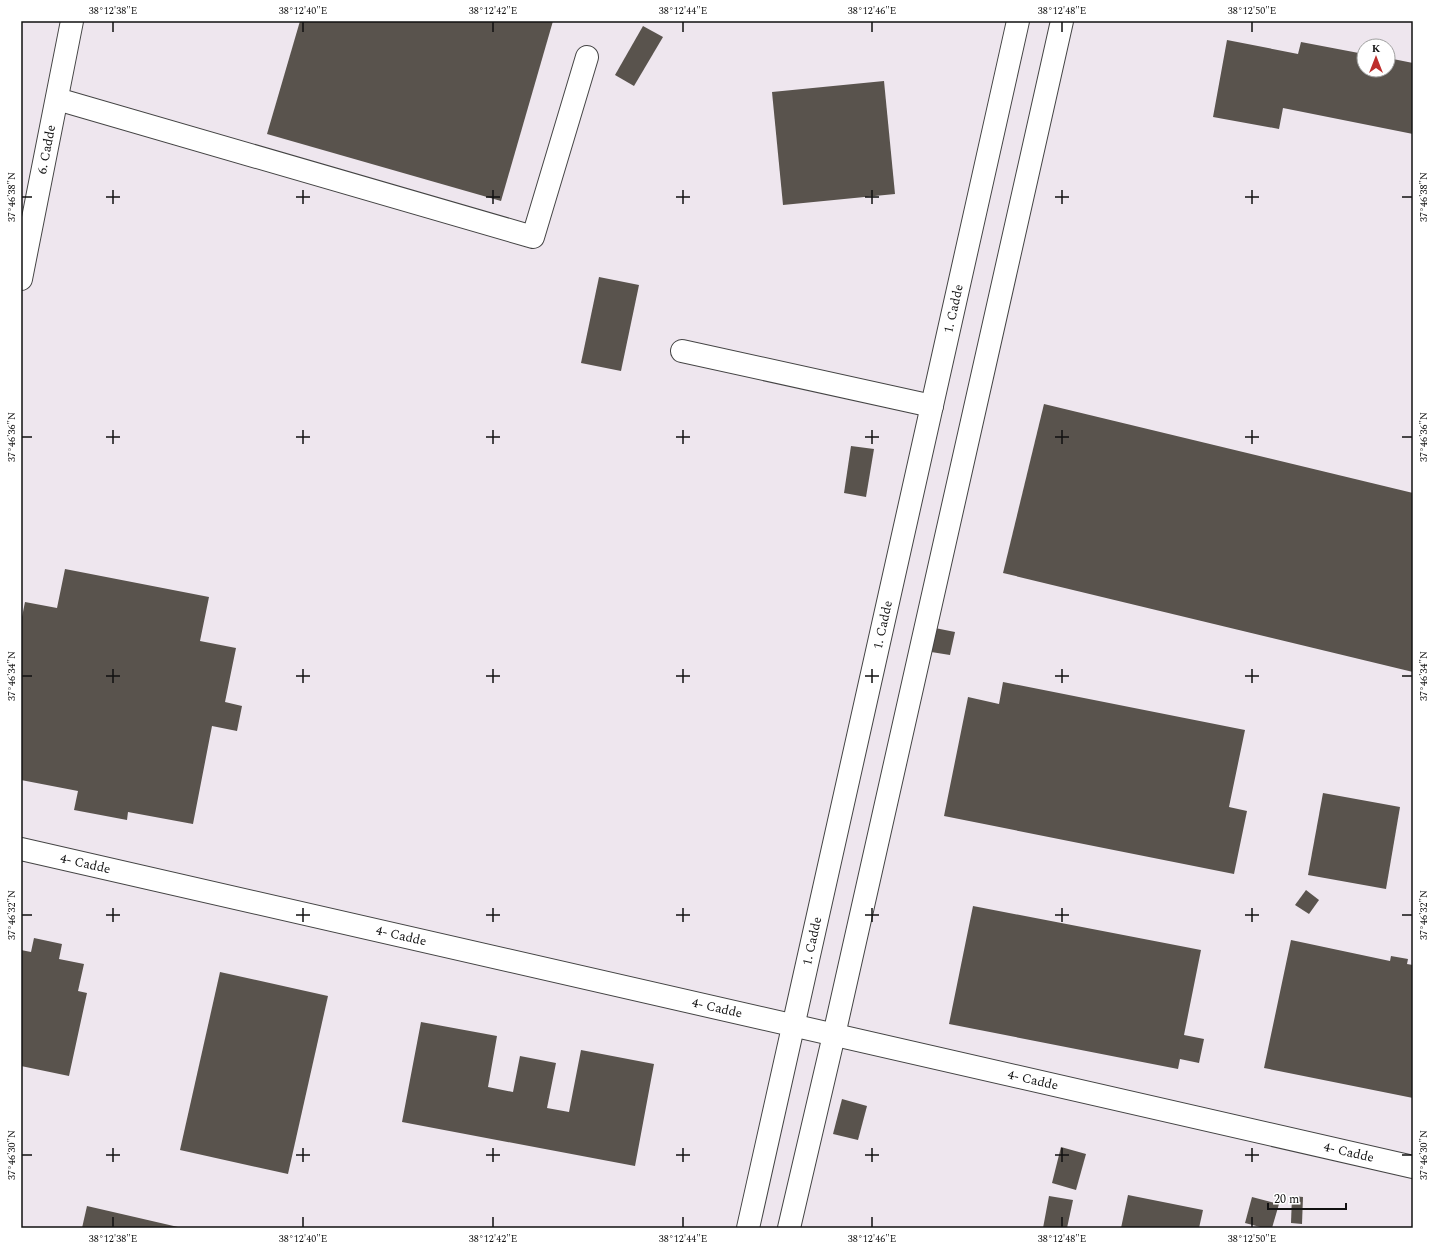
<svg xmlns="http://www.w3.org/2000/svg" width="1434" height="1249" font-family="Spectral,serif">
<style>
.industrial{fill:#eee6ee;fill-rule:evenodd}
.building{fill:#59534d}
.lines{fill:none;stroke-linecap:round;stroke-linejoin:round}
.minor-casing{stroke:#444;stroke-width:24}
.minor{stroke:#fff;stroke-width:22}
.ticks{fill:none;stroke:#111;stroke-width:1.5}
.labels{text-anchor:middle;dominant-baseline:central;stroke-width:4;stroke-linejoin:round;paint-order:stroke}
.street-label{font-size:13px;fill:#111;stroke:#fff}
.neatline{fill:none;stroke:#111;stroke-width:1.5}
.ticks-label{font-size:10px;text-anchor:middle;fill:#111}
</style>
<rect width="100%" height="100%" fill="#fffdf5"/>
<path class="industrial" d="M21,21H1413V1228H21ZM1364,46H1388V70H1364Z"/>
<g class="building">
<polygon points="300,21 553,21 501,201 267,134"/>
<polygon points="643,26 663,37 634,86 615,75"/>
<polygon points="1227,40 1298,54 1301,42 1364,54 1364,70 1388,70 1388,58 1413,63 1413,134 1283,108 1279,129 1213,117"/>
<polygon points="884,81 895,194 783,205 772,92"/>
<polygon points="599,277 639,285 621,371 581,363"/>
<polygon points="1044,404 1413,493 1413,672 1003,573"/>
<polygon points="851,446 874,449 866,497 844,493"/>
<polygon points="65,569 209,597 200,641 236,648 225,702 242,706 237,731 212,726 193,824 128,812 127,820 74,810 78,791 21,780 21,622 25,602 57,608"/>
<polygon points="930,627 955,632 950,655 925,651"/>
<polygon points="1003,682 1245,730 1229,807 1247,811 1234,874 944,816 968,697 999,704"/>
<polygon points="1323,793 1400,807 1386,889 1308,875"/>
<polygon points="1306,890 1319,900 1309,914 1295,905"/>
<polygon points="973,906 1201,950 1184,1035 1204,1039 1199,1063 1180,1059 1178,1069 949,1024"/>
<polygon points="34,938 62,944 59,959 84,964 78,991 87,993 69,1076 21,1066 21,950 31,952"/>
<polygon points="1291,940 1390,961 1391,956 1408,959 1407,964 1413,965 1413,1098 1264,1068"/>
<polygon points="220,972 328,996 288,1174 180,1150"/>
<polygon points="421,1022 497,1036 488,1087 513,1092 520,1056 556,1063 547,1108 569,1112 581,1050 654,1064 635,1166 402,1122"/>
<polygon points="842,1099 867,1106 858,1140 833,1134"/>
<polygon points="1061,1147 1086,1154 1076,1190 1052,1183"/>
<polygon points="1128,1195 1203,1210 1199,1228 1121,1228"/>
<polygon points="1049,1196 1073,1200 1067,1228 1043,1228"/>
<polygon points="1292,1196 1303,1197 1302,1224 1291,1223"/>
<polygon points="1252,1197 1279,1204 1272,1228 1264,1228 1245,1223"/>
<polygon points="87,1206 178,1227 178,1228 82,1228"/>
</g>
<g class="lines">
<g class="minor-casing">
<g id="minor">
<polyline points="57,99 533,237 587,57"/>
<path id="s1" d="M21,279L72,21"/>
<polyline points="682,351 932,406"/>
<path id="s2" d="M21,849L1413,1167"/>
<path id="s3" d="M748,1228L1018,21"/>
<polyline points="789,1228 834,1035 1062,21"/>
</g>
</g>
<use href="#minor" class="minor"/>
</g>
<path class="ticks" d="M113,22V32M303,22V32M493,22V32M683,22V32M872,22V32M1062,22V32M1252,22V32M113,190V204M303,190V204M493,190V204M683,190V204M872,190V204M1062,190V204M1252,190V204M22,197H32M106,197H120M296,197H310M486,197H500M676,197H690M865,197H879M1055,197H1069M1245,197H1259M1402,197H1412M113,430V444M303,430V444M493,430V444M683,430V444M872,430V444M1062,430V444M1252,430V444M22,437H32M106,437H120M296,437H310M486,437H500M676,437H690M865,437H879M1055,437H1069M1245,437H1259M1402,437H1412M113,669V683M303,669V683M493,669V683M683,669V683M872,669V683M1062,669V683M1252,669V683M22,676H32M106,676H120M296,676H310M486,676H500M676,676H690M865,676H879M1055,676H1069M1245,676H1259M1402,676H1412M113,908V922M303,908V922M493,908V922M683,908V922M872,908V922M1062,908V922M1252,908V922M22,915H32M106,915H120M296,915H310M486,915H500M676,915H690M865,915H879M1055,915H1069M1245,915H1259M1402,915H1412M113,1148V1162M303,1148V1162M493,1148V1162M683,1148V1162M872,1148V1162M1062,1148V1162M1252,1148V1162M22,1155H32M106,1155H120M296,1155H310M486,1155H500M676,1155H690M865,1155H879M1055,1155H1069M1245,1155H1259M1402,1155H1412M113,1217V1227M303,1217V1227M493,1217V1227M683,1217V1227M872,1217V1227M1062,1217V1227M1252,1217V1227"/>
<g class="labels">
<g class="street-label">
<text stroke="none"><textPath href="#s1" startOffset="132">6. Cadde</textPath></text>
<text stroke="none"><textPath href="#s3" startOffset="942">1. Cadde</textPath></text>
<text stroke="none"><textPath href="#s3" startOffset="618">1. Cadde</textPath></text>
<text stroke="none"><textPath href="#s2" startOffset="66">4- Cadde</textPath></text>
<text stroke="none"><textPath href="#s2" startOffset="390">4- Cadde</textPath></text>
<text stroke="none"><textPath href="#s3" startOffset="294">1. Cadde</textPath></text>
<text stroke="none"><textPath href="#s2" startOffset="714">4- Cadde</textPath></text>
<text stroke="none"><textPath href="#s2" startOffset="1038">4- Cadde</textPath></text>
<text stroke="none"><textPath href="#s2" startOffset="1362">4- Cadde</textPath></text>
</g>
</g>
<rect width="1434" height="1249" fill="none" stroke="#ffffff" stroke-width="44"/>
<g transform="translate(1376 58)"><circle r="19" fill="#ffffff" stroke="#a0a0a0"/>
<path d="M0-3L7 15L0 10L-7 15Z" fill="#bd2d2c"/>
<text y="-6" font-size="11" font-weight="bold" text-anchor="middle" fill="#111111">K</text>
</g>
<path d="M1268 1203v6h78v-6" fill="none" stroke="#111111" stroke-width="2"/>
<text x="1274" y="1203" font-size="12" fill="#111111" stroke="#ffffff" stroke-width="3" paint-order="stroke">20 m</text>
<rect x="22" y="22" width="1390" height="1205" class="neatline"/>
<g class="ticks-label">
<text x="113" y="14">38°12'38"E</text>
<text x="303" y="14">38°12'40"E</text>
<text x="493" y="14">38°12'42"E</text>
<text x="683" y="14">38°12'44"E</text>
<text x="872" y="14">38°12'46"E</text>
<text x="1062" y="14">38°12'48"E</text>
<text x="1252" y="14">38°12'50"E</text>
<text transform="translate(11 197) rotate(-90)" y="4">37°46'38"N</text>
<text transform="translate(1423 197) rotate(-90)" y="4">37°46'38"N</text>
<text transform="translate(11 437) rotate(-90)" y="4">37°46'36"N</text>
<text transform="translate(1423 437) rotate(-90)" y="4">37°46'36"N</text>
<text transform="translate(11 676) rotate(-90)" y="4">37°46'34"N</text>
<text transform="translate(1423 676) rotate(-90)" y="4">37°46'34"N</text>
<text transform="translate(11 915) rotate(-90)" y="4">37°46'32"N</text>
<text transform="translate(1423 915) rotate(-90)" y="4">37°46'32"N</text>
<text transform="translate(11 1155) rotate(-90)" y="4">37°46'30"N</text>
<text transform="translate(1423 1155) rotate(-90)" y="4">37°46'30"N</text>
<text x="113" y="1242">38°12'38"E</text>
<text x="303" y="1242">38°12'40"E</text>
<text x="493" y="1242">38°12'42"E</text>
<text x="683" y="1242">38°12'44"E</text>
<text x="872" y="1242">38°12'46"E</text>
<text x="1062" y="1242">38°12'48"E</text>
<text x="1252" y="1242">38°12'50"E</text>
</g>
</svg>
